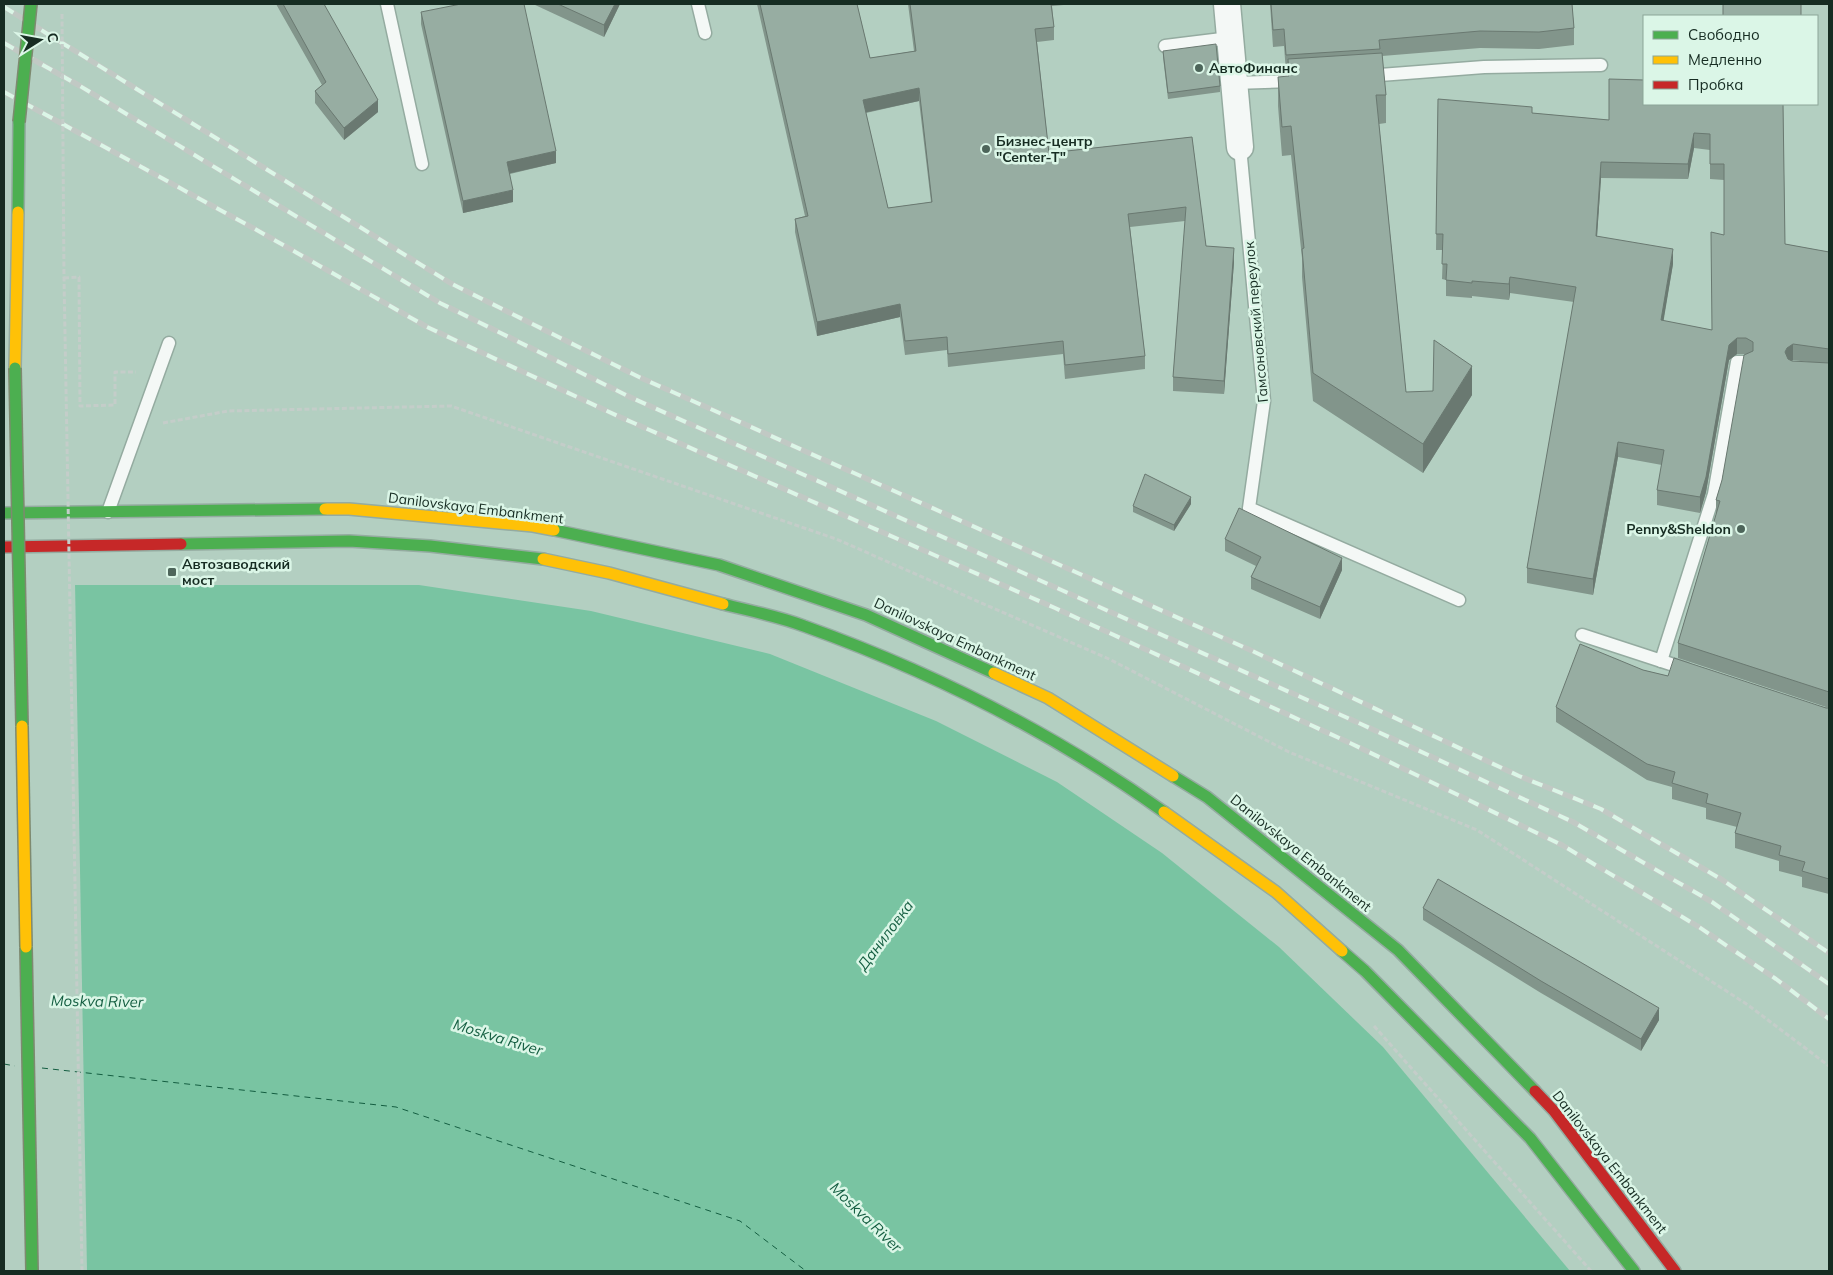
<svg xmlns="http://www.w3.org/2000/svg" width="1833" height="1275" font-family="Mulish,sans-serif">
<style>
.water{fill:#79c4a2}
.pier{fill:#b3cfc1}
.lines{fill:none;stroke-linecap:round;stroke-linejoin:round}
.ferry{stroke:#145e41;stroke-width:1;stroke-dasharray:6 5;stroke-linecap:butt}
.lane-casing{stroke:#94aba0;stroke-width:15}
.street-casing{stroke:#94aba0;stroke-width:29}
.fast-casing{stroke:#94aba0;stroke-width:14}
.slow-casing{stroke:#94aba0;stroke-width:14}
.jam-casing{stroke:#94aba0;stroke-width:14}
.path{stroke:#c4cdc9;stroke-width:3;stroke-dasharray:5 2.5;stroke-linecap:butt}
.lane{stroke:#f4f8f6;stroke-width:12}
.street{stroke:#f4f8f6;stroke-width:26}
.fast{stroke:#4caf50;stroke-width:11}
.slow{stroke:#ffc107;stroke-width:11}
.jam{stroke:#c62828;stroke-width:11}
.rail-casing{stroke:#c1c9c4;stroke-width:5.5}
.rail{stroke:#dbf6e7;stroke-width:4;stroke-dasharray:11;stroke-linecap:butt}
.fast-bridge-casing{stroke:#7e8a70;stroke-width:14;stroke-linecap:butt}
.slow-bridge-casing{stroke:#7e8a70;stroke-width:14;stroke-linecap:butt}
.path-bridge{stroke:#c4cdc9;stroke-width:3;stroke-dasharray:5 2.5;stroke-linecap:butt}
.fast-bridge{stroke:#4caf50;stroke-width:11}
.slow-bridge{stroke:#ffc107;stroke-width:11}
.wall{fill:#82958b;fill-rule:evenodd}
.shaded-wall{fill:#6a7971}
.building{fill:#97ada2;stroke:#6a7971;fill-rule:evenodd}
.poi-dot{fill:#4d655a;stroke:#dbf6e7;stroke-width:2}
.labels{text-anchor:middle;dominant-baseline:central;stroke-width:5;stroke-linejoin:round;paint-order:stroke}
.poi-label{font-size:14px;font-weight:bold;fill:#162c22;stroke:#dbf6e7;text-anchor:start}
.street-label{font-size:14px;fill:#162c22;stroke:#dbf6e7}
.water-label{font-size:15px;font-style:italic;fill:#145e41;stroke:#dbf6e7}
</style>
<rect width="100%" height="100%" fill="#b3cfc1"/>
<polygon class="water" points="4,585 419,585 591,611 770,654 936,721 1057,782 1162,853 1279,947 1383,1047 1570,1271 4,1271"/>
<polygon class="pier" points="4,582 75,582 87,1271 4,1271"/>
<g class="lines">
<g class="ferry">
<polyline points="4,1064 15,1066"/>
<polyline points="42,1068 396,1107 740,1221 806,1271"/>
</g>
<g class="lane-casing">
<g id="lane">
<polyline points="387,4 422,164"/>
<polyline points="698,4 705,33"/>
<polyline points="1165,46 1230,38"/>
<polyline points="1367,76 1484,67 1601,65"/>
<polyline points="1234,83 1294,81"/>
<polyline points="1240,147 1264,401 1249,508 1459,600"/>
<polyline points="108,512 169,343"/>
<polyline points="1582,635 1686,669"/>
<polyline points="1661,661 1714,494 1737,362 1746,362"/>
</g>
</g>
<g class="street-casing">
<polyline id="street" points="1227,4 1240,147"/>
</g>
<g class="fast-casing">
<g id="fast">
<polyline points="18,212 19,122"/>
<polyline points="4,513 325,509"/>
<polyline points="554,530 719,565 866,615 994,673"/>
<polyline points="181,544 349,541 430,546 543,559"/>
<path d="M723,604C750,611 778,616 804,626C930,671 1055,734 1164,812"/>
<polyline points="1173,776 1207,797 1398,950 1535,1091"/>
<polyline points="1342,951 1365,971 1530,1138 1634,1271"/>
</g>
</g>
<g class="slow-casing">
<g id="slow">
<polyline points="15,368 18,212"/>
<polyline points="325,509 349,509 533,526 554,530"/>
<polyline points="543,559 609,573 723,604"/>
<polyline points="994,673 1048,698 1173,776"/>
<polyline points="1164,812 1276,892 1342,951"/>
</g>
</g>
<g class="jam-casing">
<g id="jam">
<polyline points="4,547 181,544"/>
<polyline points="1535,1091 1554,1111 1675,1271"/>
</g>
</g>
<g class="path">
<polyline points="64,278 79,277 80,406 115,405 115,372 136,372"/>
<polyline points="163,423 228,411 451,406 836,539 1109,659 1289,752 1477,830 1748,1005 1829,1066"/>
<polyline points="1374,1026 1591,1271"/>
</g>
<use href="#lane" class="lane"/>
<use href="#street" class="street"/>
<use href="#fast" class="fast"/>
<use href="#slow" class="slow"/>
<use href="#jam" class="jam"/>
<g class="rail-casing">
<g id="rail">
<polyline points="4,7 452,284 639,377 1248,649 1519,776 1601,809 1721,879 1829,953"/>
<polyline points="4,43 80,86 440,303 630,397 1361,724 1573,822 1712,902 1829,984"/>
<polyline points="4,92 255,229 427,327 620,417 1055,608 1350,743 1562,845 1699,927 1776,979 1829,1019"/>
</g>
</g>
<use href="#rail" class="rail"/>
<g class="fast-bridge-casing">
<g id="fast-bridge">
<polyline points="19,122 31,4"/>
<polyline points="15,368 22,726"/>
<polyline points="26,947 32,1271"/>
</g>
</g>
<g class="slow-bridge-casing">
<polyline id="slow-bridge" points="22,726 26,947"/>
</g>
<polyline class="path-bridge" points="62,14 64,278 82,1271"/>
<use href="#fast-bridge" class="fast-bridge"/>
<use href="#slow-bridge" class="slow-bridge"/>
</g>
<g class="wall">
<polygon points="276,4 324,4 378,112 344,140 315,103 315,91 322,85"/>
<polygon points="533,4 620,4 604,37"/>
<path d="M757,4H857L870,58L914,51L908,4H1075L1052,6L1054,27V40L1037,42L1049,153L1192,137L1206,246L1234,262L1224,394L1173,391V377L1185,221L1130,227L1145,356V369L1065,379L1063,354L948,367L947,350L905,355L900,317L817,336L795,232V219L805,216ZM919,101L931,202L888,208L866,113Z"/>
<polygon points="1270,4 1572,4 1574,28 1574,45 1539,49 1480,48 1382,56 1386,95 1386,123 1379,124 1406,392 1472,395 1423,473 1313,401 1302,277 1302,258 1291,155 1282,156 1278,106 1278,77 1288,77 1288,71 1286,72 1284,46 1273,47"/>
<polygon points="421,12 556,163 510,174 513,202 463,213 421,24"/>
<polygon points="1163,51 1220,86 1220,92 1168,99 1163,57"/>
<path d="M1438,99L1532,113L1609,120L1783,104L1785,244L1829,252V708L1678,658V643L1716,515V500L1722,480L1746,354H1737L1729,360L1706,492L1700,513L1657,505V490L1662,465L1618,457L1593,595L1527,583V568L1574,302L1510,293L1509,300L1472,296V298L1446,296V280L1442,279L1443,250H1436ZM1694,148L1710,150V179L1724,180V235L1712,330L1663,321L1673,264L1597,236L1601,178L1688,179ZM1793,360L1816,363L1792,361Z"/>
<polygon points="1191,504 1174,531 1133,512 1133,506"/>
<polygon points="1225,539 1342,570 1320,619 1251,589 1251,577 1256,566 1225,551"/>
<polygon points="1643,670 1668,676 1829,708 1829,894 1802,887 1802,877 1779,871 1779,861 1735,848 1735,833 1737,827 1706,819 1706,808 1672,799 1672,787 1647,780 1556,722 1556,707"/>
<polygon points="1423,908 1659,1020 1641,1051 1541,993 1423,920"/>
</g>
<g class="shaded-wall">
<polygon points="615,4 620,4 604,37 604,25"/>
<polygon points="919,88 919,101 863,113 863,100"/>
<polygon points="378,100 378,112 344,140 344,128"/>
<polygon points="1694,133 1694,148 1688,179 1688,164"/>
<polygon points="556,151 556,163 507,174 507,162"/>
<polygon points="1601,162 1601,178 1596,251 1596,236"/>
<polygon points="513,190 513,202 463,213 463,201"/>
<polygon points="1234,248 1234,262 1224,394 1224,381"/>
<polygon points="1673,249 1673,264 1661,336 1661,320"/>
<polygon points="1510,277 1510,293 1509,300 1509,284"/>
<polygon points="900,304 900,317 817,336 817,322"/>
<polygon points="1737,338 1737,354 1729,360 1706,492 1700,513 1700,497 1729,345"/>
<polygon points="1793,344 1793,360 1787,363 1785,352 1787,348"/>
<polygon points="1472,366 1472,395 1423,473 1423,444"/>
<polygon points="1618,442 1618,457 1593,595 1593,579"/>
<polygon points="1191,497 1191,504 1174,531 1174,525"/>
<polygon points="1342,558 1342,570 1320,619 1320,607"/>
<polygon points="1659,1008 1659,1020 1641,1051 1641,1039"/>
</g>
<g class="building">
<polygon points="283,4 324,4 378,100 344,128 315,91 326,82"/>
<polygon points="461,4 524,4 556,151 507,162 513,190 463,201 421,12"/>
<polygon points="558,4 615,4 604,25"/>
<path d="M760,4H857L870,58L916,51L910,4H1051L1054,27L1035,29L1049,153L1192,137L1206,246L1234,248L1224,381L1173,377L1186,207L1128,214L1145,356L1065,365L1063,341L948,354L947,337L905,341L900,304L817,322L795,219L808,216ZM919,88L932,202L888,208L863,100Z"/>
<polygon points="1271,4 1572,4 1574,28 1539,32 1480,31 1379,40 1380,49 1286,55 1284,29 1273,30"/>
<rect x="1723" y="4" width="78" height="12"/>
<polygon points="1216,44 1220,86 1168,93 1163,51"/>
<polygon points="1382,53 1386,95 1376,95 1406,392 1433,391 1434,340 1472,366 1423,444 1313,373 1302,249 1304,248 1291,126 1282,127 1278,77 1289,76 1288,59"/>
<path d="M1609,79L1644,80V104H1783L1785,244L1829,252V349L1793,344L1787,348L1785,352L1788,359L1792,361L1829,363V692L1678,643L1720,501L1716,500L1722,480L1744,355L1753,351V342L1746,338H1737L1729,345L1706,477L1700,497L1657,490L1664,450L1618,442L1593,579L1527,568L1576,287L1510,277L1509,284L1472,281V283L1446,280L1447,264H1442L1443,234H1436L1438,99L1532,107V113L1609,120ZM1694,133L1710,134V164H1724V235L1711,232L1712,330L1661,320L1673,249L1596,236L1601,162L1688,164Z"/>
<polygon points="1145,474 1191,497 1174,525 1133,506"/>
<polygon points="1239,508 1342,558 1320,607 1251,577 1261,557 1225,539"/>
<polygon points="1580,644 1643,670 1668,676 1674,658 1826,708 1829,708 1829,879 1802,871 1805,862 1779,855 1781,846 1735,833 1741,813 1706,803 1708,794 1672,783 1675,772 1647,764 1556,707"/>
<polygon points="1438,879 1659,1008 1641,1039 1541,981 1423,908"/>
</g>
<g class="poi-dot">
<circle cx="1199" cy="68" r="5"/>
<circle cx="986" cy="149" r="5"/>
<circle cx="1741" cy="529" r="5"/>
<rect x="167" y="567" width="10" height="10" rx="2.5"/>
</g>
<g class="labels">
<g class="poi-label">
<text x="1209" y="68">АвтоФинанс</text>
<text x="996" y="141">Бизнес-центр<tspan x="996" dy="16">"Center-T"</tspan></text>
<text x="1731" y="529" text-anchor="end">Penny&amp;Sheldon</text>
<text x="182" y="564">Автозаводский<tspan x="182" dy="16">мост</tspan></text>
</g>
<g class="street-label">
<text transform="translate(1256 322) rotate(-95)">Гамсоновский переулок</text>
<text transform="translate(476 508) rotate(7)">Danilovskaya Embankment</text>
<text transform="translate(955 639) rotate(25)">Danilovskaya Embankment</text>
<text transform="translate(1301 853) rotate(39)">Danilovskaya Embankment</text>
<text transform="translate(1610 1162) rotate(52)">Danilovskaya Embankment</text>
</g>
<g class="water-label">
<text transform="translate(885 935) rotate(-53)">Даниловка</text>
<text transform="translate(97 1001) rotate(1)">Moskva River</text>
<text transform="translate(498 1037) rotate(17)">Moskva River</text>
<text transform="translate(866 1217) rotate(44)">Moskva River</text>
</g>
</g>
<rect width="1833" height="1275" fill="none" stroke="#162c22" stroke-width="10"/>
<rect x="1643" y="15" width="175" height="90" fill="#dbf6e7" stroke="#8ca598"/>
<rect x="1653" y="31" width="25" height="8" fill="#4caf50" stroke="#8ca598"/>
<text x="1688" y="40" font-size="15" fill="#162c22">Свободно</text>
<rect x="1653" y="56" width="25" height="8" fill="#ffc107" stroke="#8ca598"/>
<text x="1688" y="65" font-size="15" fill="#162c22">Медленно</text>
<rect x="1653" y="81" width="25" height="8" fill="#c62828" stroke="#8ca598"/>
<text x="1688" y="90" font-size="15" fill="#162c22">Пробка</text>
<g transform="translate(40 40) rotate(79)" stroke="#dbf6e7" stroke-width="4" paint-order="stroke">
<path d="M0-4L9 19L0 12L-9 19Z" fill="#162c22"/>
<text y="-8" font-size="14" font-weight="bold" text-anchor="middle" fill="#162c22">С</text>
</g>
</svg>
